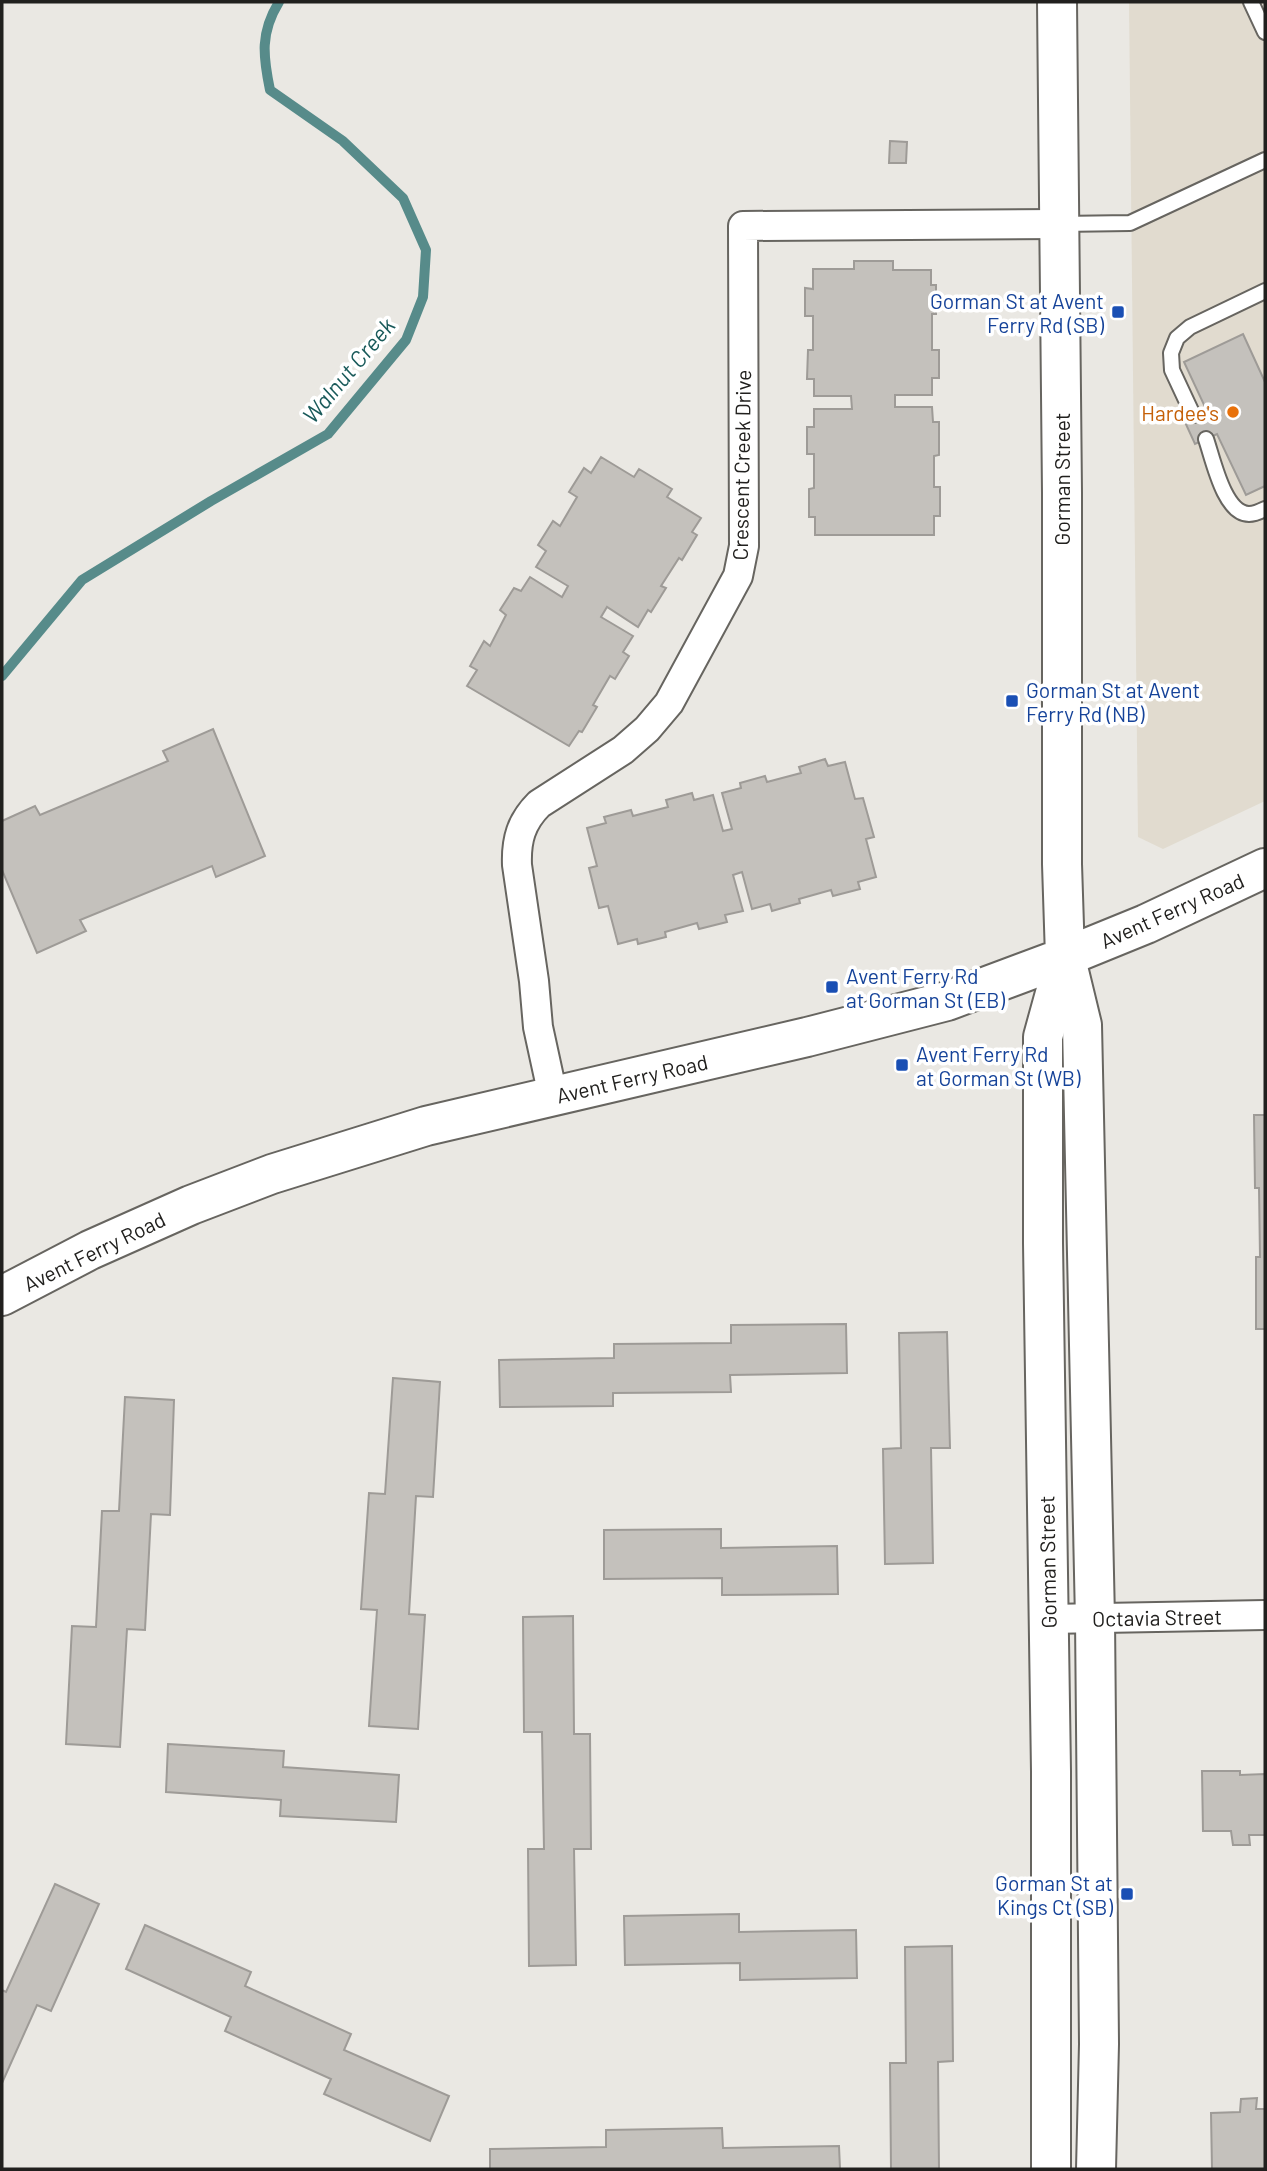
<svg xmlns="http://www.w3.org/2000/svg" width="1267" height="2171" font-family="Barlow,sans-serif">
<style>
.built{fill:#e1dbcf}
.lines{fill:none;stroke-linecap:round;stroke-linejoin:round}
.stream{stroke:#578b8a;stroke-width:10}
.building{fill:#c4c1bc;stroke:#9e9b97;stroke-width:2}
.service-casing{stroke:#676560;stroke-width:18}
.minor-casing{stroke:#676560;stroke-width:32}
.secondary-casing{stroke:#676560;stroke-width:42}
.primary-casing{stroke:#676560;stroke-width:42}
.service{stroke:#fff;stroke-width:14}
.minor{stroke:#fff;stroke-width:28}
.secondary{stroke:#fff;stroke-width:38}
.primary{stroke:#fff;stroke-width:38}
.transit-dot{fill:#1a4fb4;stroke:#fff;stroke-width:2.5}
.food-dot{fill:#e8710a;stroke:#fff;stroke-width:2.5}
.labels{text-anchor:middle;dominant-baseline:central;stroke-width:7;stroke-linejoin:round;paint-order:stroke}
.transit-label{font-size:21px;fill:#164399;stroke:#fff;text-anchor:start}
.food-label{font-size:21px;fill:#c56008;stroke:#fff;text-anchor:end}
.street-label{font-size:21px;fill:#21201e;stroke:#fff}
.water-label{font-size:23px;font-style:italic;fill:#195a5a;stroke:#fff}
</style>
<rect width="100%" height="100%" fill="#eae8e3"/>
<polygon class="built" points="1129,2 1265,2 1265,801 1163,849 1138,837"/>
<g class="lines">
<path class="stream" d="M2,676L82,580L211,501L328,434L406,340L423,297L426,250L403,198L343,141L270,90C263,56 260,33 279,2"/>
</g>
<g class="building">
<polygon points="890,141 907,142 906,163 889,163"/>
<polygon points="854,261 893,261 893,270 931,270 931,285 936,285 936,314 932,314 932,350 939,350 939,378 932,378 932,395 895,395 895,407 932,407 933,422 939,422 939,455 934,456 934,487 940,487 940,516 934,516 934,535 815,535 815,517 809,517 809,489 814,488 814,454 807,454 807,427 814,427 814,409 852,409 851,396 814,396 814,379 807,379 808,350 813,350 813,316 805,316 805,288 813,289 813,269 854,269"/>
<polygon points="1243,334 1265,382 1265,486 1246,495 1217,434 1195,444 1184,420 1206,409 1184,362"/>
<polygon points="601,457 634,477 639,469 672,489 667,497 701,518 692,532 697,535 682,560 679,558 661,586 666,588 651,612 648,610 638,627 607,607 601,617 633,636 623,652 629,656 615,679 610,676 593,705 597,707 582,732 579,731 569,746 467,686 477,670 470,666 484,641 490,646 506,615 500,610 514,588 521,591 530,577 562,597 568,586 536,567 546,551 538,545 553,521 560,526 577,497 569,492 584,468 591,473"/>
<polygon points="213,729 265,856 216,877 212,866 80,920 86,931 37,953 2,870 2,821 35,806 40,815 168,761 163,751"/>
<polygon points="825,759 828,766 845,762 855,799 863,798 874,837 866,839 876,877 858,882 860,889 833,896 831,890 799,899 800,903 772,911 770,904 752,909 742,872 733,875 743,911 725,915 727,922 699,929 697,923 665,932 666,937 638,944 637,939 618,944 608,906 599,908 589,868 597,866 587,828 606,823 604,817 631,810 633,816 668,807 666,800 692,793 694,800 713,795 723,831 732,829 722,793 741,788 740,783 765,776 767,782 801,773 799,767"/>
<polygon points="1254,1115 1265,1115 1265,1329 1256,1329 1256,1257 1260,1257 1259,1188 1255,1188"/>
<polygon points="846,1324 847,1373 730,1375 731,1392 613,1393 613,1406 500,1407 499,1360 614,1358 614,1344 731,1343 731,1325"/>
<polygon points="947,1332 950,1448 931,1448 933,1563 885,1564 883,1449 901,1448 899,1333"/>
<polygon points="393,1378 440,1382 433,1497 416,1496 409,1614 425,1615 418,1729 369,1726 377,1610 361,1609 369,1493 385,1494"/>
<polygon points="125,1397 174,1400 170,1515 151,1514 145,1630 127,1629 120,1747 66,1744 72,1626 96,1627 102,1511 119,1511"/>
<polygon points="721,1529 721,1548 837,1546 838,1594 722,1595 722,1578 604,1579 604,1530"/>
<polygon points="573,1616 574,1734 590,1734 591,1849 574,1849 576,1965 529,1966 528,1849 544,1849 542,1732 524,1732 523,1617"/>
<polygon points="168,1744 284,1751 283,1767 399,1775 396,1822 280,1816 281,1800 166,1792"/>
<polygon points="1202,1771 1240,1771 1240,1775 1265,1774 1265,1835 1249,1835 1250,1845 1233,1845 1231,1831 1203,1831"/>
<polygon points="55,1884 99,1904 51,2011 37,2005 2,2083 2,1990 6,1992"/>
<polygon points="739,1914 739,1932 856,1930 857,1978 740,1980 740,1963 625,1965 624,1916"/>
<polygon points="145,1925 251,1972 245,1986 351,2034 344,2050 449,2096 430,2141 324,2094 331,2079 225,2031 231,2017 126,1969"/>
<polygon points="952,1946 953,2061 938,2062 939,2169 891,2169 890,2063 906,2063 905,1947"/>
<polygon points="1257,2098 1256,2109 1265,2109 1265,2169 1212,2169 1211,2113 1240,2112 1241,2099"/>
<polygon points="722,2128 723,2148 839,2146 840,2169 490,2169 490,2149 606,2147 606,2130"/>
</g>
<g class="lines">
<g class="service-casing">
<g id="service">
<polyline points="1251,2 1265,32"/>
<polyline points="1060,224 1130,223 1265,160"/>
<polyline points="1193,415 1172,370 1171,353 1177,338 1190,327 1265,291"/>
<path d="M1206,439C1213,459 1224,514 1249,514C1254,514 1261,511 1265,509"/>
</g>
</g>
<g class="minor-casing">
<g id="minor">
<path d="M553,1096L538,1027L534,981L517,865C516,840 521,822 539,804L623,750L647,729L669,703L738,576L744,546L743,226L1060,224"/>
<polyline points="1048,1619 1265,1615"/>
</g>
</g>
<g class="secondary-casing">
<g id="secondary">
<polyline points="1065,957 1146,924 1265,868"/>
<polyline points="1066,959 1082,1025 1095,1619 1099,2044 1096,2169"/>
<polyline points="1051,2169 1051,1771 1043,1243 1043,1037 1065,957"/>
</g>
</g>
<g class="primary-casing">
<polyline id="primary" points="2,1296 90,1250 191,1205 272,1174 426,1126 807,1037 947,1001 1065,957 1062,864 1062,492 1057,2"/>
</g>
<use href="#service" class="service"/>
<use href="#minor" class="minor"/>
<use href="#secondary" class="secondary"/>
<use href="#primary" class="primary"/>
</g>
<g class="transit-dot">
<rect x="1111" y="305" width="14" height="14" rx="3.5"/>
<rect x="1005" y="694" width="14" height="14" rx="3.5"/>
<rect x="825" y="980" width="14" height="14" rx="3.5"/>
<rect x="895" y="1058" width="14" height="14" rx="3.5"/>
<rect x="1120" y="1887" width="14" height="14" rx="3.5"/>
</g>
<circle class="food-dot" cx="1233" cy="412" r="7"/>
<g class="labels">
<g class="transit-label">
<text x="1104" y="300" text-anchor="end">Gorman St at Avent<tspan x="1104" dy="24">Ferry Rd (SB)</tspan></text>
<text x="1026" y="689">Gorman St at Avent<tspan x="1026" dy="24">Ferry Rd (NB)</tspan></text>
<text x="846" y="975">Avent Ferry Rd<tspan x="846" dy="24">at Gorman St (EB)</tspan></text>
<text x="916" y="1053">Avent Ferry Rd<tspan x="916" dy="24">at Gorman St (WB)</tspan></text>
<text x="1113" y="1882" text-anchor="end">Gorman St at<tspan x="1113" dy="24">Kings Ct (SB)</tspan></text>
</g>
<g class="food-label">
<text x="1219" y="412">Hardee's</text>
</g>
<g class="street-label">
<text transform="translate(741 465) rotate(-89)">Crescent Creek Drive</text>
<text transform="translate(1061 479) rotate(-90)">Gorman Street</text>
<text transform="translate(1172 910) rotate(-24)">Avent Ferry Road</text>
<text transform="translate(632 1078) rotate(-13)">Avent Ferry Road</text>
<text transform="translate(94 1251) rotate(-26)">Avent Ferry Road</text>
<text transform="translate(1047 1562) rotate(-91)">Gorman Street</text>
<text transform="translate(1157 1617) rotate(-1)">Octavia Street</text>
</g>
<g class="water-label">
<text transform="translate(348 370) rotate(-50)">Walnut Creek</text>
</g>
</g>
<rect width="1267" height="2171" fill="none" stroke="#21201e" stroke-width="7"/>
</svg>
